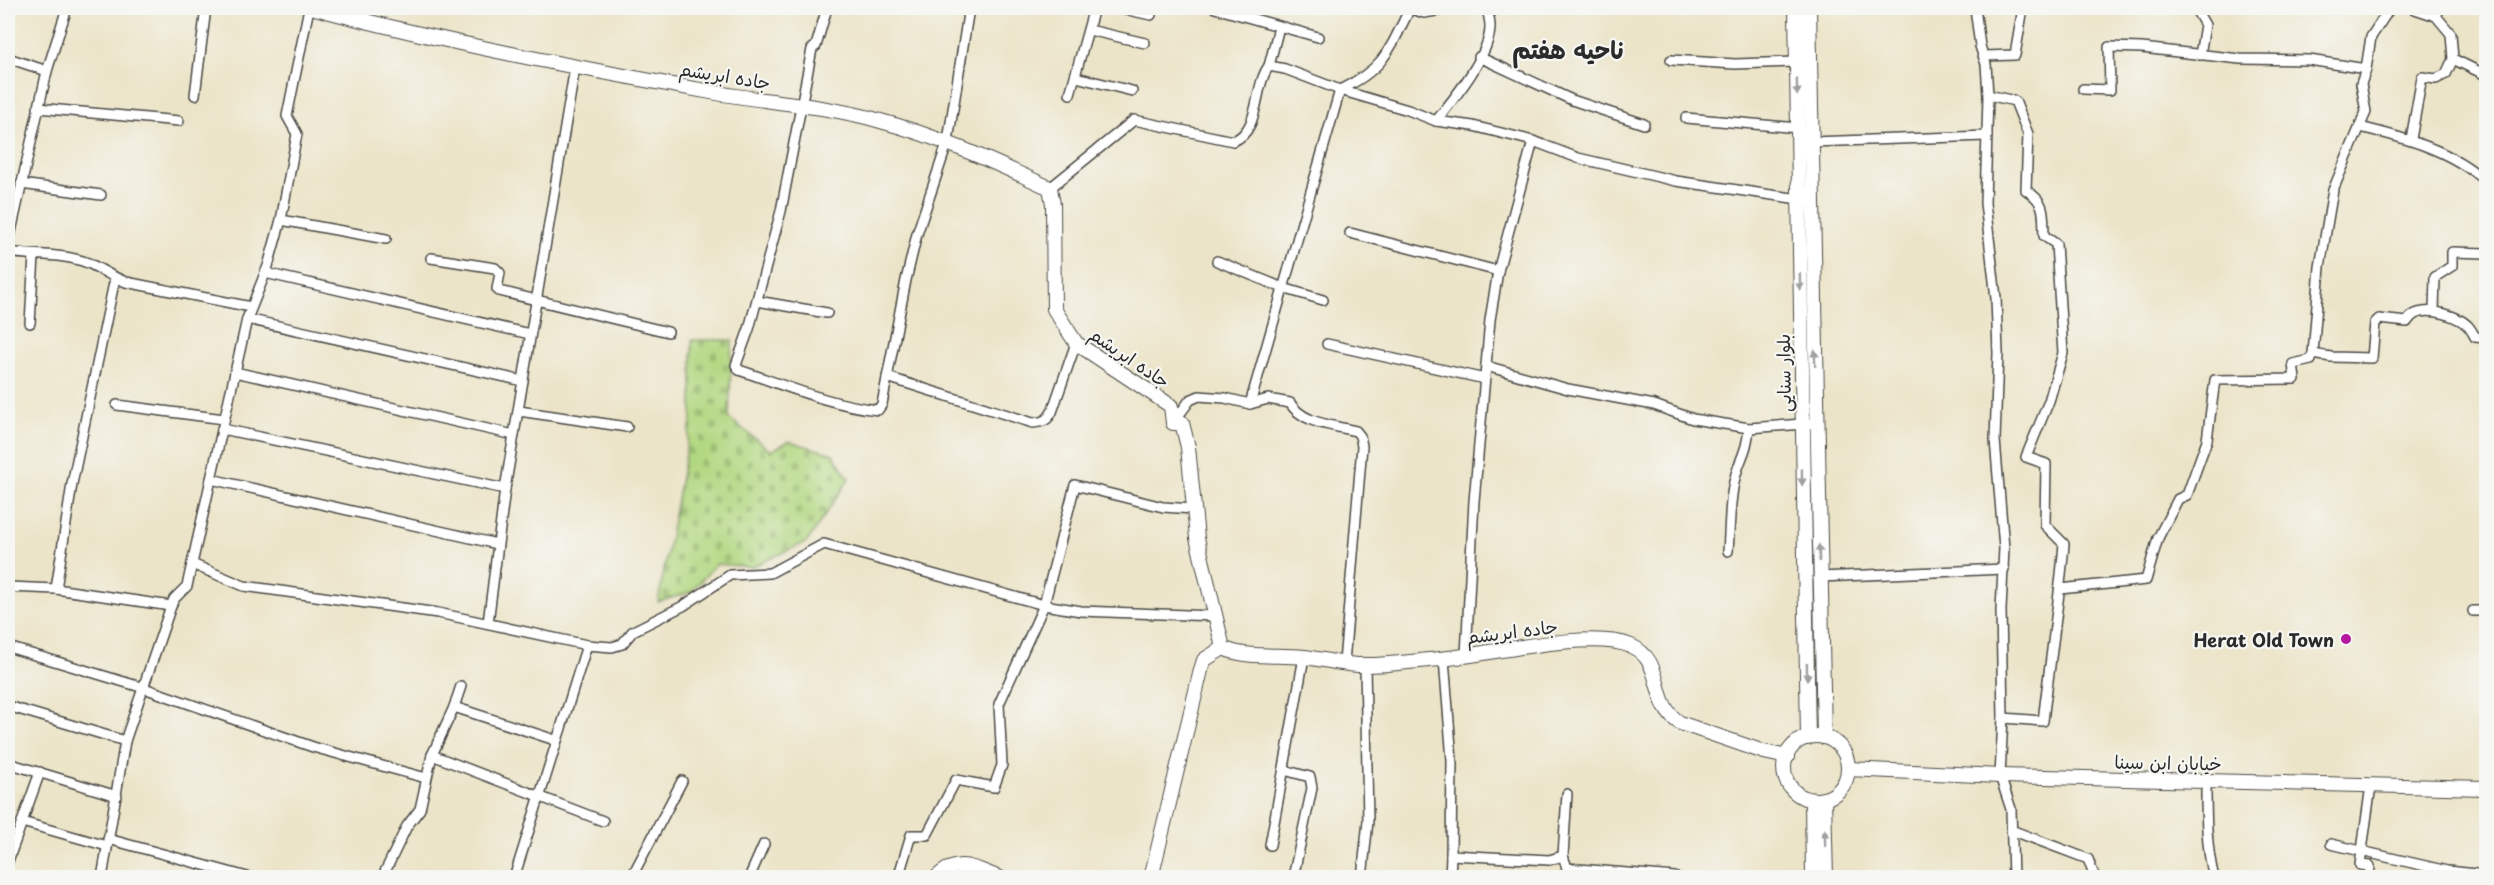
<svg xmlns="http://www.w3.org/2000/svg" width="2494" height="885" font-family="'Playpen Sans','Playpen Sans Arabic',sans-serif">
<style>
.cemetery{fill:url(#cemetery-stones);stroke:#6f8256;stroke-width:1.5}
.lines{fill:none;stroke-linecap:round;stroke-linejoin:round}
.street-casing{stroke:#484743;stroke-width:12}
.secondary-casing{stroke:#484743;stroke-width:16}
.street{stroke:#fff;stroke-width:9}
.secondary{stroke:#fff;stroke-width:14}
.oneway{fill:#a0a0a0}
.poi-dot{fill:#b5179e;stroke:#f6f6f2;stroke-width:2}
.labels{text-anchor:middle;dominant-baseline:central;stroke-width:4.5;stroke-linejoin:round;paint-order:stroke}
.street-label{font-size:18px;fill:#2b2b2b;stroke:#f6f6f2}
.poi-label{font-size:18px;font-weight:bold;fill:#2b2b2b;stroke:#f6f6f2;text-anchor:end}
.district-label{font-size:24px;font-weight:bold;fill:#2b2b2b;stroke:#f6f6f2}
</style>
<defs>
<pattern id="cemetery-stones" width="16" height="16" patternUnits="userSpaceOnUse" patternTransform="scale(1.5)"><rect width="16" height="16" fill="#b3d882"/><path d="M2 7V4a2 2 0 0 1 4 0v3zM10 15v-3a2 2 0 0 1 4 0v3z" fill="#9aba70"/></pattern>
</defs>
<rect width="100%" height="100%" fill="#f6f6f2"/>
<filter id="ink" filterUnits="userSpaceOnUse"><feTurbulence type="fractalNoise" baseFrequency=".0167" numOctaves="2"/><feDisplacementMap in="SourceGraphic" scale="12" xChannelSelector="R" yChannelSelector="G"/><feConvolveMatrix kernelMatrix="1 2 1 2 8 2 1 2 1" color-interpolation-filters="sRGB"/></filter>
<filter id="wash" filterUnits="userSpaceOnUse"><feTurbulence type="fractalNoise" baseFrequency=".008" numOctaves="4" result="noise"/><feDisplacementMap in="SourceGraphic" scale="24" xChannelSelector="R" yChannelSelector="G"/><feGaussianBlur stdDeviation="1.35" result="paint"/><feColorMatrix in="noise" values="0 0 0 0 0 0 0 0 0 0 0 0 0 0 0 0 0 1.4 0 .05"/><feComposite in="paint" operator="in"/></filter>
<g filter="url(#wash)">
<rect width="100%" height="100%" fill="#ece4c8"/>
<polygon class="cemetery" points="692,340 732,340 729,418 771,451 789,441 833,454 849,479 807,542 751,567 716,564 691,592 658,602 692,417"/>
</g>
<g filter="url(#ink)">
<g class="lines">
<g class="street-casing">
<g id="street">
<path d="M827,8L816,46L812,49L781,211L749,329L736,365L739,370C784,385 830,405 878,410L882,404L906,280L917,234L948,141L969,8"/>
<polyline points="1119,8 1151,15"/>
<polyline points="1215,8 1318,37"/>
<polyline points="1409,8 1424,13 1453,8"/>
<polyline points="1975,8 1980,46 1986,64 1988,95 1985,203 1996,298 1998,353 1995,440 2004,548 2001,610 2003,718 2000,776 2011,809 2013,878"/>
<polyline points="2195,8 2205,25 2200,55"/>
<polyline points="2412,8 2436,16"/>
<polyline points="363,20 366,8"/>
<polyline points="1089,30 1145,43"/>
<polyline points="1984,56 2015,55 2023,8"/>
<polyline points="1479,57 1572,100 1644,124"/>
<polyline points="8,58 47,71"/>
<polyline points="2453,59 2486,75"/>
<polyline points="1671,60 1735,64 1797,62"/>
<polyline points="1269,66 1279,27"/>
<polyline points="1076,77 1132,91"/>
<polyline points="2083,89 2110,90 2109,47 2142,48 2240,59 2309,60 2366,69"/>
<polyline points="1070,94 1094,8"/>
<polyline points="195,95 206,8"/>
<path d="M1988,95L2015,101L2028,134L2026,190C2047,203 2043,214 2044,236L2056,244L2063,353L2049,401L2026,457L2046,464L2045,525L2064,544C2059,603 2050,662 2043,721L2003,718"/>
<polyline points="38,108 179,121"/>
<polyline points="1686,118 1798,128"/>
<path d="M1436,121C1453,100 1491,54 1490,26C1490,20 1488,14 1487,8"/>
<path d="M2360,127C2405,138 2452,150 2486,182"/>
<polyline points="2411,139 2422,77 2436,79 2446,74 2453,59 2451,34 2436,16 2440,8"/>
<polyline points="1811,142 1987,136"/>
<polyline points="21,184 101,195"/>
<path d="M1050,188L1134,120L1233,141C1261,131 1253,87 1269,66L1285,69L1340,90L1408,110L1436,121L1473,126L1533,141L1578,158L1676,181L1799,199"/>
<polyline points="281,220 297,134 287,116 309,8"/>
<polyline points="1350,233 1498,271"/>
<polyline points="8,245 47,71 67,8"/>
<path d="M8,252C33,256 64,253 88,263C101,269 112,277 126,282L251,307"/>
<polyline points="431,258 495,268 500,273 497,289 499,291 668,332"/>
<polyline points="1217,261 1283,288 1323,300"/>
<polyline points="265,273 530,334"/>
<polyline points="757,301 827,313"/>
<polyline points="2434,311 2435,277 2452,266 2452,252 2486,253"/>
<polyline points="247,319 523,381"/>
<polyline points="30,323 34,256"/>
<polyline points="1327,344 1485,379"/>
<path d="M2313,354L2331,357L2372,358L2375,323L2379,319L2407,322C2417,303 2454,313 2467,325C2470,328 2473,333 2475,337L2486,338"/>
<polyline points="1486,366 1568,389 1654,405 1693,419 1749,428 1817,423"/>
<polyline points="235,372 514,435"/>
<path d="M887,377L1033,423C1043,422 1047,421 1052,412L1076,343"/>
<path d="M1250,404L1340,90C1385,68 1389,51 1410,8"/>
<polyline points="117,405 224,419"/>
<polyline points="519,411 627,427"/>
<path d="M1173,423L1190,400L1199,396L1225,398L1250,404L1268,399L1290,403C1303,424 1333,425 1356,431L1360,436L1362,446L1344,663"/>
<polyline points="222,429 505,489"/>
<polyline points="211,479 497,544"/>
<path d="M1728,551C1730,526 1729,498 1736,474C1742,455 1747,450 1749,428"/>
<polyline points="192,564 244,586 438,613 587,645"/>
<polyline points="1820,577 2004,569"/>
<polyline points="8,587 56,589 171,606"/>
<polyline points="56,589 72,484 115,278"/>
<polyline points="2060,589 2146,580 2158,538 2178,499 2187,495 2207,440 2215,380 2295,379 2293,364 2311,360 2313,354 2320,267 2333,190 2366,112 2361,84 2366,69 2371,37 2390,8"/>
<polyline points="2473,611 2486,611"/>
<polyline points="488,623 505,489 575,67"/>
<polyline points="8,647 144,688 313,747 426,778"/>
<polyline points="1466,655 1474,501 1490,320 1498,271 1533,141"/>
<polyline points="1444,659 1452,760 1451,855 1549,860 1563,856 1567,868 1565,878"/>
<polyline points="8,706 125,741"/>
<polyline points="454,707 555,740"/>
<polyline points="432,755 603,821"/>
<polyline points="8,763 117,796"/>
<polyline points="1284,770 1310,777 1312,788 1293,878"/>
<path d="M2206,781C2206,813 2206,847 2214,878"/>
<polyline points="22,822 107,846"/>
<polyline points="2011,830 2088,859 2095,878"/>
<polyline points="108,839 251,878"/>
<polyline points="2331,844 2447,871 2486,875"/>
<polyline points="1270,845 1304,657"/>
<polyline points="1563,856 1567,794"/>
<polyline points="8,861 40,772"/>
<polyline points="1567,868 1675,877"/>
<polyline points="102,878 125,741 171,606 174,599 187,586 247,319 268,266 281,220 386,239"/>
<polyline points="382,878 407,826 420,809 432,755 454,707 461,686"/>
<polyline points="514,878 587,645 612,647 622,644 633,631 683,606 730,575 770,573 824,544 1044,605 1081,611 1214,616"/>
<polyline points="631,878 682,781"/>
<polyline points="749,878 764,844"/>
<polyline points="898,878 911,835 927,835 956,780 994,787 1002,765 999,704 1044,605 1075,485 1163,507 1193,509"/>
<polyline points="1362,878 1368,821 1365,665"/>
<polyline points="1450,878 1451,855"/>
<polyline points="2369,878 2370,866 2360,865 2371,785"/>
</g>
</g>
<g class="secondary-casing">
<g id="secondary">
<path d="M315,8C446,43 578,68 711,92C767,102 823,105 877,120C938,136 994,162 1050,188L1053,204L1054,309L1076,343L1171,406L1173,423H1182L1188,447L1197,538L1223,648C1247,659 1277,654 1304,657C1322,659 1340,664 1358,665C1385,666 1413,661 1440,659C1486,655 1591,629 1631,646C1666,661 1649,704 1680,723L1764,752L1787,757"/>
<polyline points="1796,8 1808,738"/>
<polyline points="1809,8 1824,737"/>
<circle cx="1816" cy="768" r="32"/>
<polyline points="1848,769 2000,776 2486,788"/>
<polyline points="1824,799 1826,878"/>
<polyline points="1812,800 1813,878"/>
<path d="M936,878C958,856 975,869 1000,878"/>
<polyline points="1151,878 1201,670 1204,660 1223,648"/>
</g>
</g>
<use href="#street" class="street"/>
<use href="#secondary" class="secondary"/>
</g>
<defs><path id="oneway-solid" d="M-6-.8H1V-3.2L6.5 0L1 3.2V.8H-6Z" transform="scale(1.5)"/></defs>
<g class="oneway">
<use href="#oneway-solid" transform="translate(1797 87) rotate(89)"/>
<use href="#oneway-solid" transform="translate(1800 282) rotate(89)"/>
<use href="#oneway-solid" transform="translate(1815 358) rotate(-91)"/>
<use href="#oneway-solid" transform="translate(1802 477) rotate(89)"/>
<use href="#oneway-solid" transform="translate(1819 553) rotate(-91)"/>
<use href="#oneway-solid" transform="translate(1807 672) rotate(89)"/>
<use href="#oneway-solid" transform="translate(1825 838) rotate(-91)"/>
</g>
</g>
<circle class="poi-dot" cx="2346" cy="639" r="6"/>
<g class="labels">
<g class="street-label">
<text transform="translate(725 75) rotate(9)">جاده ابریشم</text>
<text transform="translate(1130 357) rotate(34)">جاده ابریشم</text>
<text transform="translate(1783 373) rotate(-91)">بلوار سنایی</text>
<text transform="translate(1512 631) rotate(-7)">جاده ابریشم</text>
<text transform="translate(2168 762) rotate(1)">خیابان ابن سینا</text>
</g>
<g class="poi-label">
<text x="2334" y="639">Herat Old Town</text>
</g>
<g class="district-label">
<text x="1568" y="49">ناحیه هفتم</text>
</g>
</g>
<rect width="2494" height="885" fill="none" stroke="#f6f6f2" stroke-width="30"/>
</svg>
